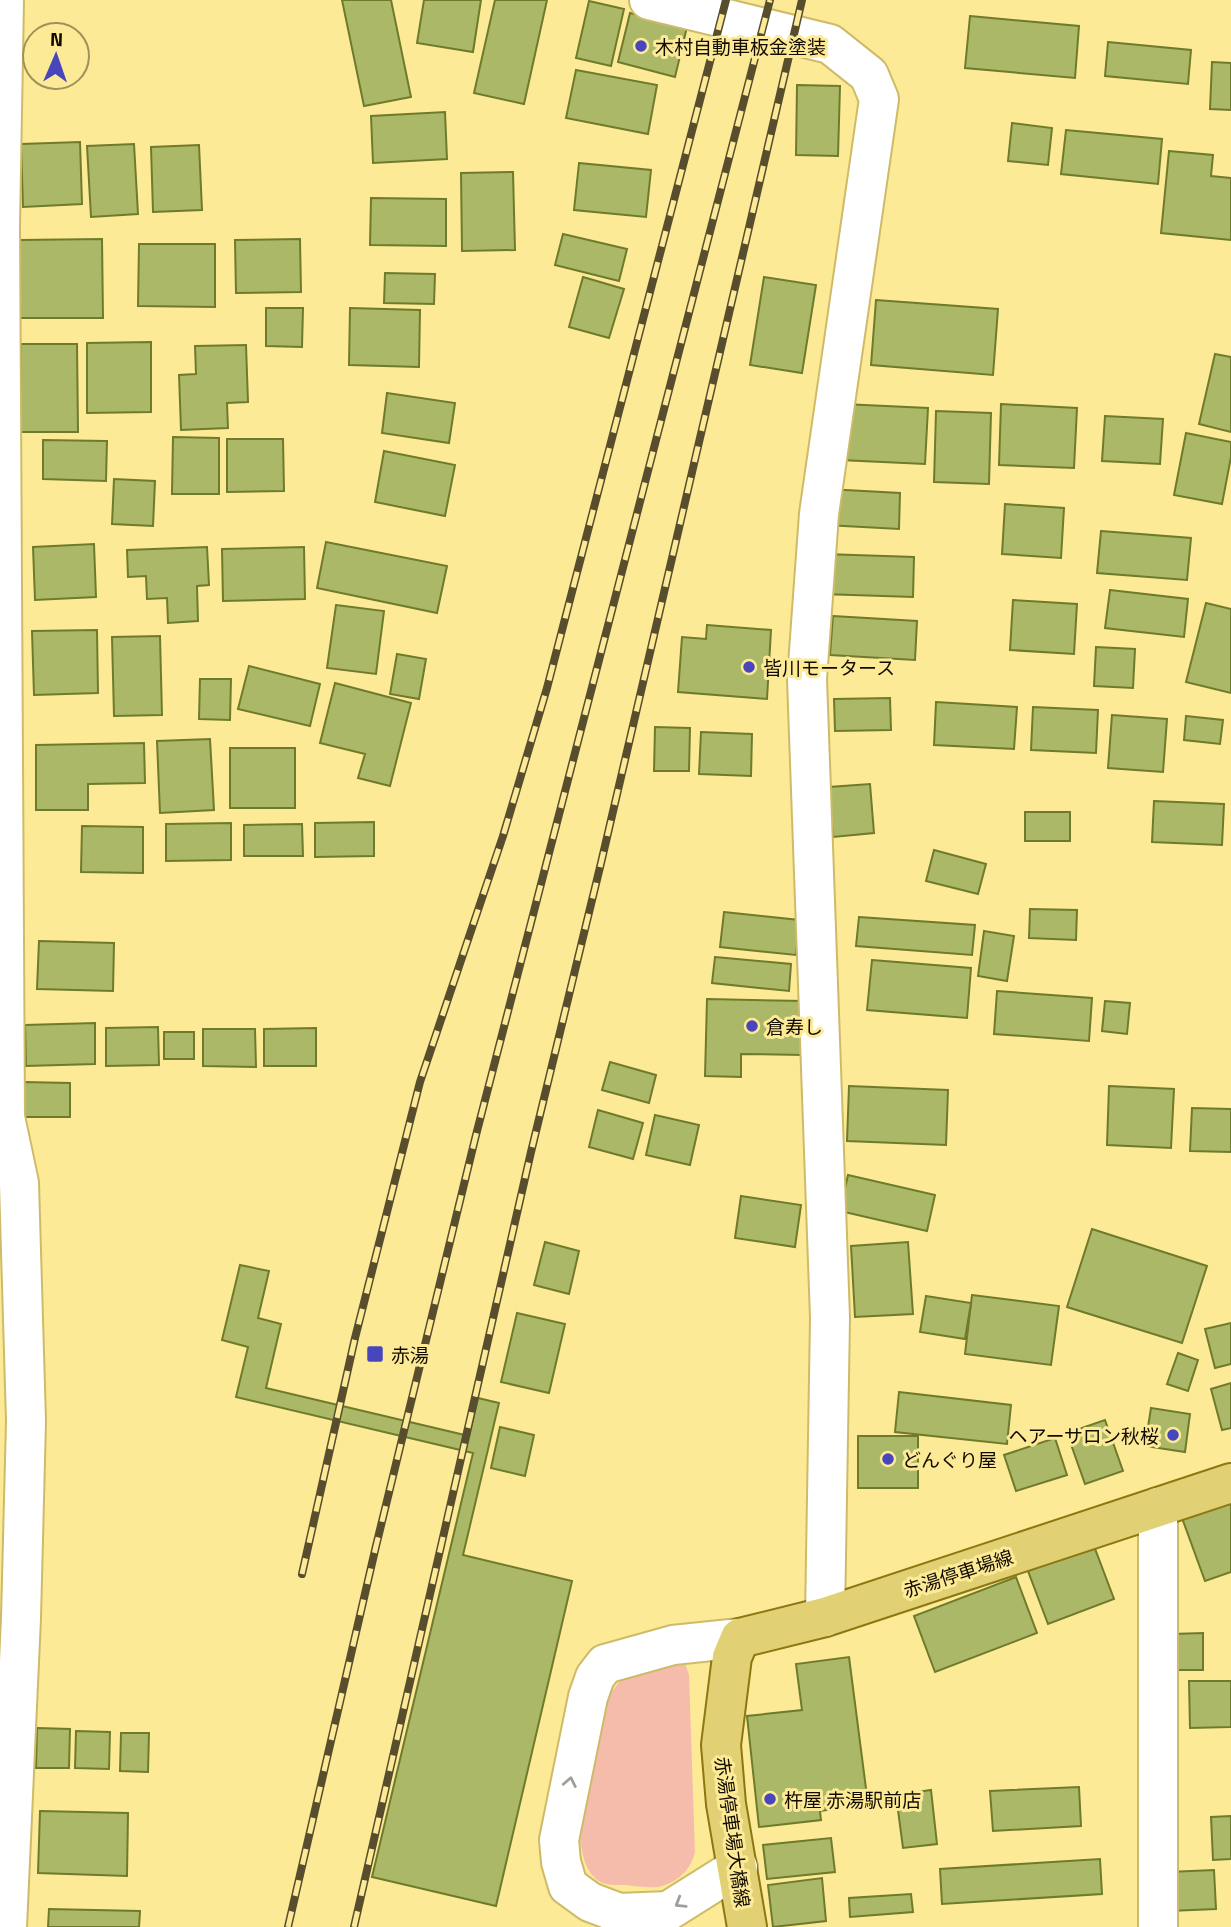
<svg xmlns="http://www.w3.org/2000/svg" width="1231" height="1927" font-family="'Titillium Web','Noto Sans JP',sans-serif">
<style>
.green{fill:#f6bcab}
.building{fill:#aab868;stroke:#6f7b2a;stroke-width:2}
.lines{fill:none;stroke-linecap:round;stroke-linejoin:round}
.minor-casing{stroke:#cebb69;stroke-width:42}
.major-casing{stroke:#8c7710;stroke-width:42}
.minor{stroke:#fff;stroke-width:38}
.major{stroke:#e2d075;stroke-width:38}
.rail-casing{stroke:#584e2d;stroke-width:8}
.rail{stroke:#fdea97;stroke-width:5;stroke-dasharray:16;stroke-linecap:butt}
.oneway{stroke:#a09e99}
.poi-dot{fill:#4746bc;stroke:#fdea97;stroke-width:2.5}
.labels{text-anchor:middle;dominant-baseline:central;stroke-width:6;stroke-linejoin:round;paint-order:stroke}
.poi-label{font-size:19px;fill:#120c00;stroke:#fdea97;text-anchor:start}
.street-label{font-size:19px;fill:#120c00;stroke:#fdea97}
</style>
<rect width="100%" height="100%" fill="#fdea97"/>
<path class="green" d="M685,1663L689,1675L695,1852C691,1870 677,1883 658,1887C648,1888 635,1886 625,1885C614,1885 603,1886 595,1878C584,1868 582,1852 580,1838L605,1701L622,1678L640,1669Z"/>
<g class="building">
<polygon points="342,0 391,0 411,97 364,106"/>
<polygon points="424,0 481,0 473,52 417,43"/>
<polygon points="495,0 547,0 524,104 474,93"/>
<polygon points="589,1 624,9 611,66 576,58"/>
<polygon points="630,13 687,27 675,77 618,62"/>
<polygon points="970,16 1079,26 1075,78 965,68"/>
<polygon points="1108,42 1191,50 1188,84 1105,76"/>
<polygon points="1212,62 1231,63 1231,110 1210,109"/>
<polygon points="576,70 657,85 648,134 566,118"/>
<polygon points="797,85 840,86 838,156 796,155"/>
<polygon points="445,112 447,159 373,163 371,116"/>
<polygon points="1012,123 1052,128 1048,165 1008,161"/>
<polygon points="1066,130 1162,139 1158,184 1061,174"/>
<polygon points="80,142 82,204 23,207 21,144"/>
<polygon points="134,144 138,214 91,217 87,146"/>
<polygon points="199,145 202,210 153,212 151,147"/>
<polygon points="1169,151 1213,155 1211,176 1231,178 1231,240 1161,233"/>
<polygon points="579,163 651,170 646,217 574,210"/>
<polygon points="513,172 515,250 462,251 461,173"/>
<polygon points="371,198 446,199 446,246 370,245"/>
<polygon points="563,234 627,249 619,281 555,265"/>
<polygon points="102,239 103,318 20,318 20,240"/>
<polygon points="300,239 301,292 236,293 235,240"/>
<polygon points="139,244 215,244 215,307 138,306"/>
<polygon points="385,273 435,274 434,304 384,303"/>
<polygon points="583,277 624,289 609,338 569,327"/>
<polygon points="764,277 816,285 802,373 750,365"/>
<polygon points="876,300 998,309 993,375 871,365"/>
<polygon points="266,308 303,308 302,347 266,346"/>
<polygon points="350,308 420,310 419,367 349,365"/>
<polygon points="151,342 151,412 87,413 87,343"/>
<polygon points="21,344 77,344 78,432 21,432"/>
<polygon points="246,345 248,402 227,403 228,428 181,430 179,375 196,374 195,346"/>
<polygon points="1215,354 1231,357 1231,432 1199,424"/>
<polygon points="387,393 455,403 449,443 382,433"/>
<polygon points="843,404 928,408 925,464 840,460"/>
<polygon points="1001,404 1077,408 1074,468 999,465"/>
<polygon points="936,411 991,413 989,484 934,482"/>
<polygon points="1105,416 1163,419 1160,464 1102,461"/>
<polygon points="1186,433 1231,442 1231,457 1222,504 1174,495"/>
<polygon points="173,437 219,438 219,494 172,494"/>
<polygon points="227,439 283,439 284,491 227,492"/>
<polygon points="43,440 107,441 106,481 43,479"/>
<polygon points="384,451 455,465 445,516 375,502"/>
<polygon points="114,479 155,481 153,526 112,524"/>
<polygon points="827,489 900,493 899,529 826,525"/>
<polygon points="1005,504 1064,508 1061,558 1002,554"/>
<polygon points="1101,531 1191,538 1187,580 1097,573"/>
<polygon points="326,542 447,566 437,613 317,588"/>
<polygon points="94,544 96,597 35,600 33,547"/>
<polygon points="207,547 209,585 197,586 198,621 168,623 167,598 147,599 146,576 128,577 127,550"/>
<polygon points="304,547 305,599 223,601 222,549"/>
<polygon points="824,554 914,557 913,597 822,594"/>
<polygon points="1110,590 1188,599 1184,637 1105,628"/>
<polygon points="1013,600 1077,604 1074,654 1010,650"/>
<polygon points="1206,603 1231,609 1231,693 1186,682"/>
<polygon points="336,605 384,611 376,674 327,668"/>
<polygon points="833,616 917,621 915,660 830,655"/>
<polygon points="707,625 771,630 767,699 678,692 682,637 706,639"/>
<polygon points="97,630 98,693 34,695 32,631"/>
<polygon points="160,636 162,715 114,716 112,637"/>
<polygon points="1096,647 1135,649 1133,688 1094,686"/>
<polygon points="397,654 426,659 419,699 390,694"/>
<polygon points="249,666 320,684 310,726 238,709"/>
<polygon points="200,679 231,679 230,720 199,719"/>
<polygon points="335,683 411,703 390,786 358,778 365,754 320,743"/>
<polygon points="890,698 891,730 835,731 834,699"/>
<polygon points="936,702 1017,707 1014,749 934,745"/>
<polygon points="1033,707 1098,710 1096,753 1031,750"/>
<polygon points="1112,715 1167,719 1163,772 1108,768"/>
<polygon points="1186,716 1223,720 1220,744 1184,740"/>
<polygon points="655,727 690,728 689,771 654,771"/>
<polygon points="701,732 752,734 751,776 699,774"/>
<polygon points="210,739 214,810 160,813 157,741"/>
<polygon points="144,743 145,783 88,784 88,810 36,810 36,745"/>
<rect x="230" y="748" width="65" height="60"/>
<polygon points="870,784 874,833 833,837 829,787"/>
<polygon points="1154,801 1224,804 1222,845 1152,842"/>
<rect x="1025" y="812" width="45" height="29"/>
<polygon points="374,822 374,856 315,857 315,823"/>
<polygon points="231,823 231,860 166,861 166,824"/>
<polygon points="302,824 303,856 244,856 244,825"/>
<polygon points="82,826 143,827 143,873 81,872"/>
<polygon points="934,850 986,864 978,894 926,881"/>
<polygon points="1030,909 1077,910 1076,940 1029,938"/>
<polygon points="724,912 799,920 796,955 720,947"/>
<polygon points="859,917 975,925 972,955 856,946"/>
<polygon points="984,931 1014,936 1007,981 978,976"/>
<polygon points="39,941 114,943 113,991 37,989"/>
<polygon points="715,957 791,964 789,991 712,983"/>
<polygon points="872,960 971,968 967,1018 867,1010"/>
<polygon points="997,991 1092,998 1089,1041 994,1034"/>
<polygon points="707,999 804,1001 803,1055 741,1054 741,1077 705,1076"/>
<polygon points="1105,1001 1130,1003 1127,1034 1102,1031"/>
<polygon points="95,1023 95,1064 26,1066 25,1025"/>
<polygon points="158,1027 159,1065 106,1066 106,1028"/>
<polygon points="316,1028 316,1066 264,1066 264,1029"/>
<polygon points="203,1029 255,1029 256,1067 203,1066"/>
<rect x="164" y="1032" width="30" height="27"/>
<polygon points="610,1062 656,1075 649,1103 602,1090"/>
<polygon points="24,1082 70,1083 70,1117 24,1117"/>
<polygon points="849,1086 948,1090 946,1145 847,1141"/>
<polygon points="1109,1086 1174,1089 1171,1148 1107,1145"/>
<polygon points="1192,1108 1231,1109 1231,1152 1190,1151"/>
<polygon points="598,1110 643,1123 633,1159 589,1147"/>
<polygon points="655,1115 699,1125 690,1165 646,1155"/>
<polygon points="848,1175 935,1195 927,1231 840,1211"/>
<polygon points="741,1196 801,1205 795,1247 735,1238"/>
<polygon points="1092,1229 1207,1266 1182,1343 1067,1307"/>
<polygon points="545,1242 579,1251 569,1294 534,1285"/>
<polygon points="908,1242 913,1314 855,1317 851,1246"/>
<polygon points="240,1265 269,1271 258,1318 281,1324 266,1388 469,1436 478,1398 499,1403 463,1555 572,1581 496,1906 372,1877 473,1453 236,1397 248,1347 222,1340"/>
<polygon points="972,1295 1059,1306 1051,1365 965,1354"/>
<polygon points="926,1296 971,1303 965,1339 920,1332"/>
<polygon points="517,1313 565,1324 549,1393 501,1382"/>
<polygon points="1231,1323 1231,1364 1215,1368 1205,1329"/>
<polygon points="1178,1353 1198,1360 1188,1391 1167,1384"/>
<polygon points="1231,1383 1231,1428 1222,1430 1211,1389"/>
<polygon points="899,1392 1011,1405 1007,1444 895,1432"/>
<polygon points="1151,1408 1190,1414 1185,1452 1145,1446"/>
<polygon points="1105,1420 1123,1471 1085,1484 1067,1433"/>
<polygon points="500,1427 534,1435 525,1476 491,1468"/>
<rect x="858" y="1436" width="60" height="52"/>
<polygon points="1055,1438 1067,1475 1016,1491 1004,1455"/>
<polygon points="1231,1501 1231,1572 1205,1581 1182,1518"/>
<polygon points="1094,1546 1114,1599 1048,1624 1028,1571"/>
<polygon points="1016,1577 1037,1633 935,1672 914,1616"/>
<polygon points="1203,1633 1203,1670 1172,1670 1172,1634"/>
<polygon points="849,1657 868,1804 820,1811 821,1820 759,1827 747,1716 802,1710 796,1664"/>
<polygon points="1189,1681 1231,1681 1231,1727 1190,1728"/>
<polygon points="37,1728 70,1729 69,1768 36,1768"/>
<polygon points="76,1731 110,1732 109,1769 75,1768"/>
<polygon points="121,1733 149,1733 148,1772 120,1771"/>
<polygon points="1079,1787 1081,1826 993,1831 990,1791"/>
<polygon points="931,1790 937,1844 903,1848 896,1795"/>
<polygon points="40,1811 128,1813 127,1876 38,1873"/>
<polygon points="1231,1816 1231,1859 1213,1860 1211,1817"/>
<polygon points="831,1838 835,1872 767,1879 763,1845"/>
<polygon points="1100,1859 1102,1894 942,1904 940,1869"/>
<polygon points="1214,1870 1216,1909 1169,1911 1168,1872"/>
<polygon points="822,1878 826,1921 773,1927 768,1885"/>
<polygon points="911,1894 913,1912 850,1917 849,1898"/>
<polygon points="49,1909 140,1911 139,1927 48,1927"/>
</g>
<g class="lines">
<g class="minor-casing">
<g id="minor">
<polyline points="4,0 0,226 5,1117 19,1183 26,1421 21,1618 7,1927"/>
<polyline points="649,0 830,44 869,75 879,99 819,514 807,679 830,1318 825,1617"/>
<polyline points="738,1867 668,1911 619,1913 590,1902 568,1886 561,1862 559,1840 588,1697 595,1677 605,1664 673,1645 740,1638"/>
<polyline points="1158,1927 1158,1507"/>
</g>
</g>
<g class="major-casing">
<polyline id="major" points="747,1927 726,1804 721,1745 732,1657 740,1638 825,1617 1231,1483"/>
</g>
<use href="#minor" class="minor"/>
<use href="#major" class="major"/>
<g class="rail-casing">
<g id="rail">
<polyline points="302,1574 355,1338 420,1082 503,836 547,688 726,0"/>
<polyline points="288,1927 376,1546 476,1135 770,0"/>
<polyline points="354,1927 531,1152 601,863 802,0"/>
</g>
</g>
<use href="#rail" class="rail"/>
</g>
<defs><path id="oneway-chevron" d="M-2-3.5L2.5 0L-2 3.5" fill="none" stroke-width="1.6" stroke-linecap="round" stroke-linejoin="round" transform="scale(1.75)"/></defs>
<g class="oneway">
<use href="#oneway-chevron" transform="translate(570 1782) rotate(-79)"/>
<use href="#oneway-chevron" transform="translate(680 1903) rotate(148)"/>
</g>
<g class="poi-dot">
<circle cx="641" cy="46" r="7"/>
<circle cx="749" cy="667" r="7"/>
<circle cx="752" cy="1026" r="7"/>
<rect x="366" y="1345" width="18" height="18" rx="3.5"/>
<circle cx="1173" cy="1435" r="7"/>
<circle cx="888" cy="1459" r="7"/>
<circle cx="770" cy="1799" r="7"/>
</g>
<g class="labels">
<g class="poi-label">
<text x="655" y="46">木村自動車板金塗装</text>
<text x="763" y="667">皆川モータース</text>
<text x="766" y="1026">倉寿し</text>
<text x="391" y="1354">赤湯</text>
<text x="1159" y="1435" text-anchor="end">ヘアーサロン秋桜</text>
<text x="902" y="1459">どんぐり屋</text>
<text x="784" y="1799">杵屋 赤湯駅前店</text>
</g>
<g class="street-label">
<text transform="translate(958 1573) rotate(-18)">赤湯停車場線</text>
<text transform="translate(733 1832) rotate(82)">赤湯停車場大橋線</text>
</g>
</g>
<g transform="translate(56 56) rotate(2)"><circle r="33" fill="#fdea97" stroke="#9f915b" stroke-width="2"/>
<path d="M0-5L12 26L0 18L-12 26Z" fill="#4746bc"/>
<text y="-10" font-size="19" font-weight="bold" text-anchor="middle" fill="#120c00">N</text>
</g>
</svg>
